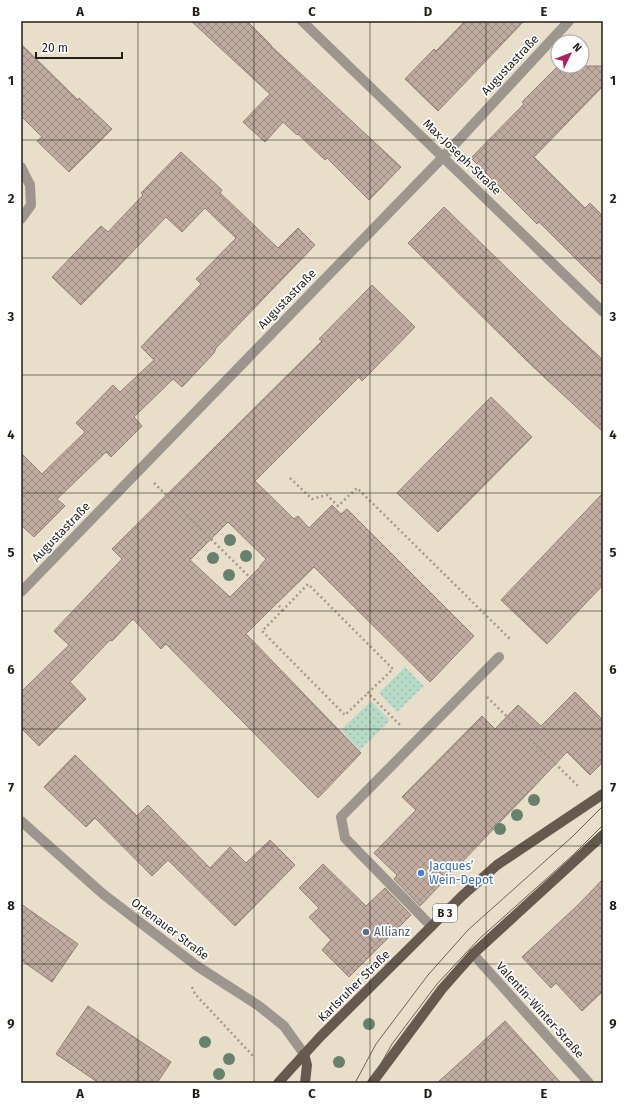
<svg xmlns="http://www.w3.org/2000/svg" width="624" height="1104" font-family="'Fira Sans',sans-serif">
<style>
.grass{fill:url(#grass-dots)}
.building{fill:url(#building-cross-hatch);stroke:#937f74;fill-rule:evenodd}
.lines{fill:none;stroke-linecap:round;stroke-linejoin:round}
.path{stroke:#a1998a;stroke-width:2.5;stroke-dasharray:2 3;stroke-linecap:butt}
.lane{stroke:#9c968e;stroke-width:10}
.street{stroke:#9c968e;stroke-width:10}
.primary{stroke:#655a4d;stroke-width:10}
.tram{stroke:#686256;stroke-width:1}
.tree{fill:#68816c}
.grid{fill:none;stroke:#231f18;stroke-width:1;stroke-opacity:0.55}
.shop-dot{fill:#3f7fe0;stroke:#fff;stroke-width:1.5}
.service-dot{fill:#5c6f8a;stroke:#fff;stroke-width:1.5}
.labels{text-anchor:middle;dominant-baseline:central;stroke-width:3.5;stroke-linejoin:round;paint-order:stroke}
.shield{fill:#fff;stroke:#65625d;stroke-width:1}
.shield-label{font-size:11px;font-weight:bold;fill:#231f18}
.street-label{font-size:12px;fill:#231f18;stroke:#fff}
.shop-label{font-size:12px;fill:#366cbe;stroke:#fff;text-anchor:start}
.service-label{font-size:12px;fill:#4e5e75;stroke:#fff;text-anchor:start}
.neatline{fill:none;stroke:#231f18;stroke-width:1.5}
.grid-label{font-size:13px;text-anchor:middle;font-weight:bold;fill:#231f18}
</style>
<defs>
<pattern id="grass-dots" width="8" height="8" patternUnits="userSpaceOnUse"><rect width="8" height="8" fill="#b6dac7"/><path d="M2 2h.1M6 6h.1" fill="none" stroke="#9cbbaa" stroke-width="1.8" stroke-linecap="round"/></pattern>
<pattern id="building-cross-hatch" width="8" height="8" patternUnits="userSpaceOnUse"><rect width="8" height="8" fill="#bfab9f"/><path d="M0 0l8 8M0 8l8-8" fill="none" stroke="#9b8b81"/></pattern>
</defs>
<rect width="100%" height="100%" fill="#e8deca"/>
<g class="grass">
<polygon points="405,667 424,686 397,712 379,693"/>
<polygon points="371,701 390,720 360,750 341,730"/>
</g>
<g class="building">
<polygon points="191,21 247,21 271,45 271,46 401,167 369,200 327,158 325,160 298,134 297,135 283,122 265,142 243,122 270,94"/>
<polygon points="465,21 524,21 438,111 405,79 434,49 436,51"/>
<polygon points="21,44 78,100 79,98 112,129 69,172 37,141 42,137 21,116"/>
<polygon points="558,66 603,66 603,86 534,157 585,208 590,203 603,216 603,286 539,222 537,224 471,158 524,104 522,102"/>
<polygon points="181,152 222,190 220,193 278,248 298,228 315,245 216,348 214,353 182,387 173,379 134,417 142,426 111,457 106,452 57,499 65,506 34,537 21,525 21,453 42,474 85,432 76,423 113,385 120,392 154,360 141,347 201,284 196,279 236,238 205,208 182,232 166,217 81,305 52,277 101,226 108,232 143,195 141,193"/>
<polygon points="444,207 563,323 603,360 603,432 527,361 408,243"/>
<path d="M372,285L415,327L362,381L359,377L255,481L294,519L298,516L309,528L332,505L341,514L347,509L474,636L430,682L314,567L268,612L246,634L361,753L318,798L166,644L161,649L133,619L112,641L110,640L70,682L86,699L39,746L21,728V692L69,645L54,631L122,559L112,549L322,341L319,339ZM228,522L266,559L260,566V567L230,597L190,560Z"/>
<polygon points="491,397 532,437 438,532 397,493"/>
<polygon points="603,493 603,585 547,644 501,600"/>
<polygon points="575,692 603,720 603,762 590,775 567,752 420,906 394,879 397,875 374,853 416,810 402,797 482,716 495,729 518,705 541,726"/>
<polygon points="75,755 137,816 148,805 210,868 230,847 246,863 270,840 295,865 235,926 168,860 152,876 95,818 86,827 44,787"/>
<polygon points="323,864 366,906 385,888 411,915 349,977 322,950 331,940 309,917 319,908 299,888"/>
<polygon points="603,879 603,991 582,1011 556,983 551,988 522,957 578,905"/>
<polygon points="21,904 78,944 52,982 21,960"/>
<polygon points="88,1006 171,1062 157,1083 99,1083 56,1054"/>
<polygon points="505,1021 561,1083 437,1083 477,1047"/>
</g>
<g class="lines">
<g class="path">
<polyline points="290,478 312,499 327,495 338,506 357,488 510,639"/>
<polyline points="154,483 283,610 308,584 393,669 368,693 401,726"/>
<polyline points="283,610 262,631 345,715 368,693"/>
<polyline points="487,697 578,786"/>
<polyline points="192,987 195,994 254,1057"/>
</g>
<polyline class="lane" points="431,926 345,838 341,817 499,657"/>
<g class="street">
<polyline points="302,21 603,312"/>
<polyline points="21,167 30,185 31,205 21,219"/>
<polyline points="21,592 443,157 569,21"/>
<polyline points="21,821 103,894 197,966 259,1006 284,1026 304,1054"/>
<polyline points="473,954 589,1083"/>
</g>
<g class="primary">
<polyline points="304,1054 307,1065 305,1083"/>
<polyline points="278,1083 320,1037 462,896 497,865 603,794"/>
<polyline points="372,1083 442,989 473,954 603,835"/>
</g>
<g class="tram">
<polyline points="355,1083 376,1044 428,975 468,930 572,837 603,806"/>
<polyline points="370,1083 392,1044 437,984 479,939 573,855 603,825"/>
</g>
</g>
<g class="tree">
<circle cx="230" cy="540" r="6"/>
<circle cx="246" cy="556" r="6"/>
<circle cx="213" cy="558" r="6"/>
<circle cx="229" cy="575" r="6"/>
<circle cx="534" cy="800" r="6"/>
<circle cx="517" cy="815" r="6"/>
<circle cx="500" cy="829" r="6"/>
<circle cx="369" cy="1024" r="6"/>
<circle cx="205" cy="1042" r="6"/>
<circle cx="229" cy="1059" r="6"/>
<circle cx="339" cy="1062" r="6"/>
<circle cx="219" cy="1074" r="6"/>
</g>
<path class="grid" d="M138,21V1083M254,21V1083M370,21V1083M486,21V1083M21,140H603M21,258H603M21,375H603M21,493H603M21,611H603M21,729H603M21,846H603M21,964H603"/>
<circle class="shop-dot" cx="421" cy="873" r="4"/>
<circle class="service-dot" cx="366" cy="932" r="4"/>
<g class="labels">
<rect class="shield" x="433" y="904" width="24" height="18" rx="3"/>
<g class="shield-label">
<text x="445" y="913">B 3</text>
</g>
<g class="street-label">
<text transform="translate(510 65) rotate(-47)">Augustastraße</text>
<text transform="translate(462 157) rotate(44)">Max-Joseph-Straße</text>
<text transform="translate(287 299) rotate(-46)">Augustastraße</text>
<text transform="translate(61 532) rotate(-46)">Augustastraße</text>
<text transform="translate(170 929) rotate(37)">Ortenauer Straße</text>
<text transform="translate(354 986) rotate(-45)">Karlsruher Straße</text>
<text transform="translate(540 1010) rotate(48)">Valentin-Winter-Straße</text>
</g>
<g class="shop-label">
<text x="429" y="866">Jacques’<tspan x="429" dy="14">Wein-Depot</tspan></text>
</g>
<g class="service-label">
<text x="374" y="932">Allianz</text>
</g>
</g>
<rect width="624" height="1104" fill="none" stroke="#ffffff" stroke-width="44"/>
<g transform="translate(570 54) rotate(47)"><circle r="19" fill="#ffffff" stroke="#a7a5a3"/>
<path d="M0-3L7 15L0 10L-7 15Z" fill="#aa2063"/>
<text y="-6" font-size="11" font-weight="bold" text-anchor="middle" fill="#231f18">N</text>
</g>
<path d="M36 52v6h86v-6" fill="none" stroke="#231f18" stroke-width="2"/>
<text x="42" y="52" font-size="12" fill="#231f18" stroke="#ffffff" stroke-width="3" paint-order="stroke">20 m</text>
<rect x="22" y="22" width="580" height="1060" class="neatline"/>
<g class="grid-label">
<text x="80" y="16">A</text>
<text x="196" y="16">B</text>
<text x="312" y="16">C</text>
<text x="428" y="16">D</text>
<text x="544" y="16">E</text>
<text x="11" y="85">1</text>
<text x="613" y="85">1</text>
<text x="11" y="203">2</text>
<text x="613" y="203">2</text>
<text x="11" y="321">3</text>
<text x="613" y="321">3</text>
<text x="11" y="439">4</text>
<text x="613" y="439">4</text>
<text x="11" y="557">5</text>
<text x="613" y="557">5</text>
<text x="11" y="674">6</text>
<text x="613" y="674">6</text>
<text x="11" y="792">7</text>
<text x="613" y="792">7</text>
<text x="11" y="910">8</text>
<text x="613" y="910">8</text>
<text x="11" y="1028">9</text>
<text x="613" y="1028">9</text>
<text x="80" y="1098">A</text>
<text x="196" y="1098">B</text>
<text x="312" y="1098">C</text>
<text x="428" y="1098">D</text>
<text x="544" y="1098">E</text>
</g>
</svg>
